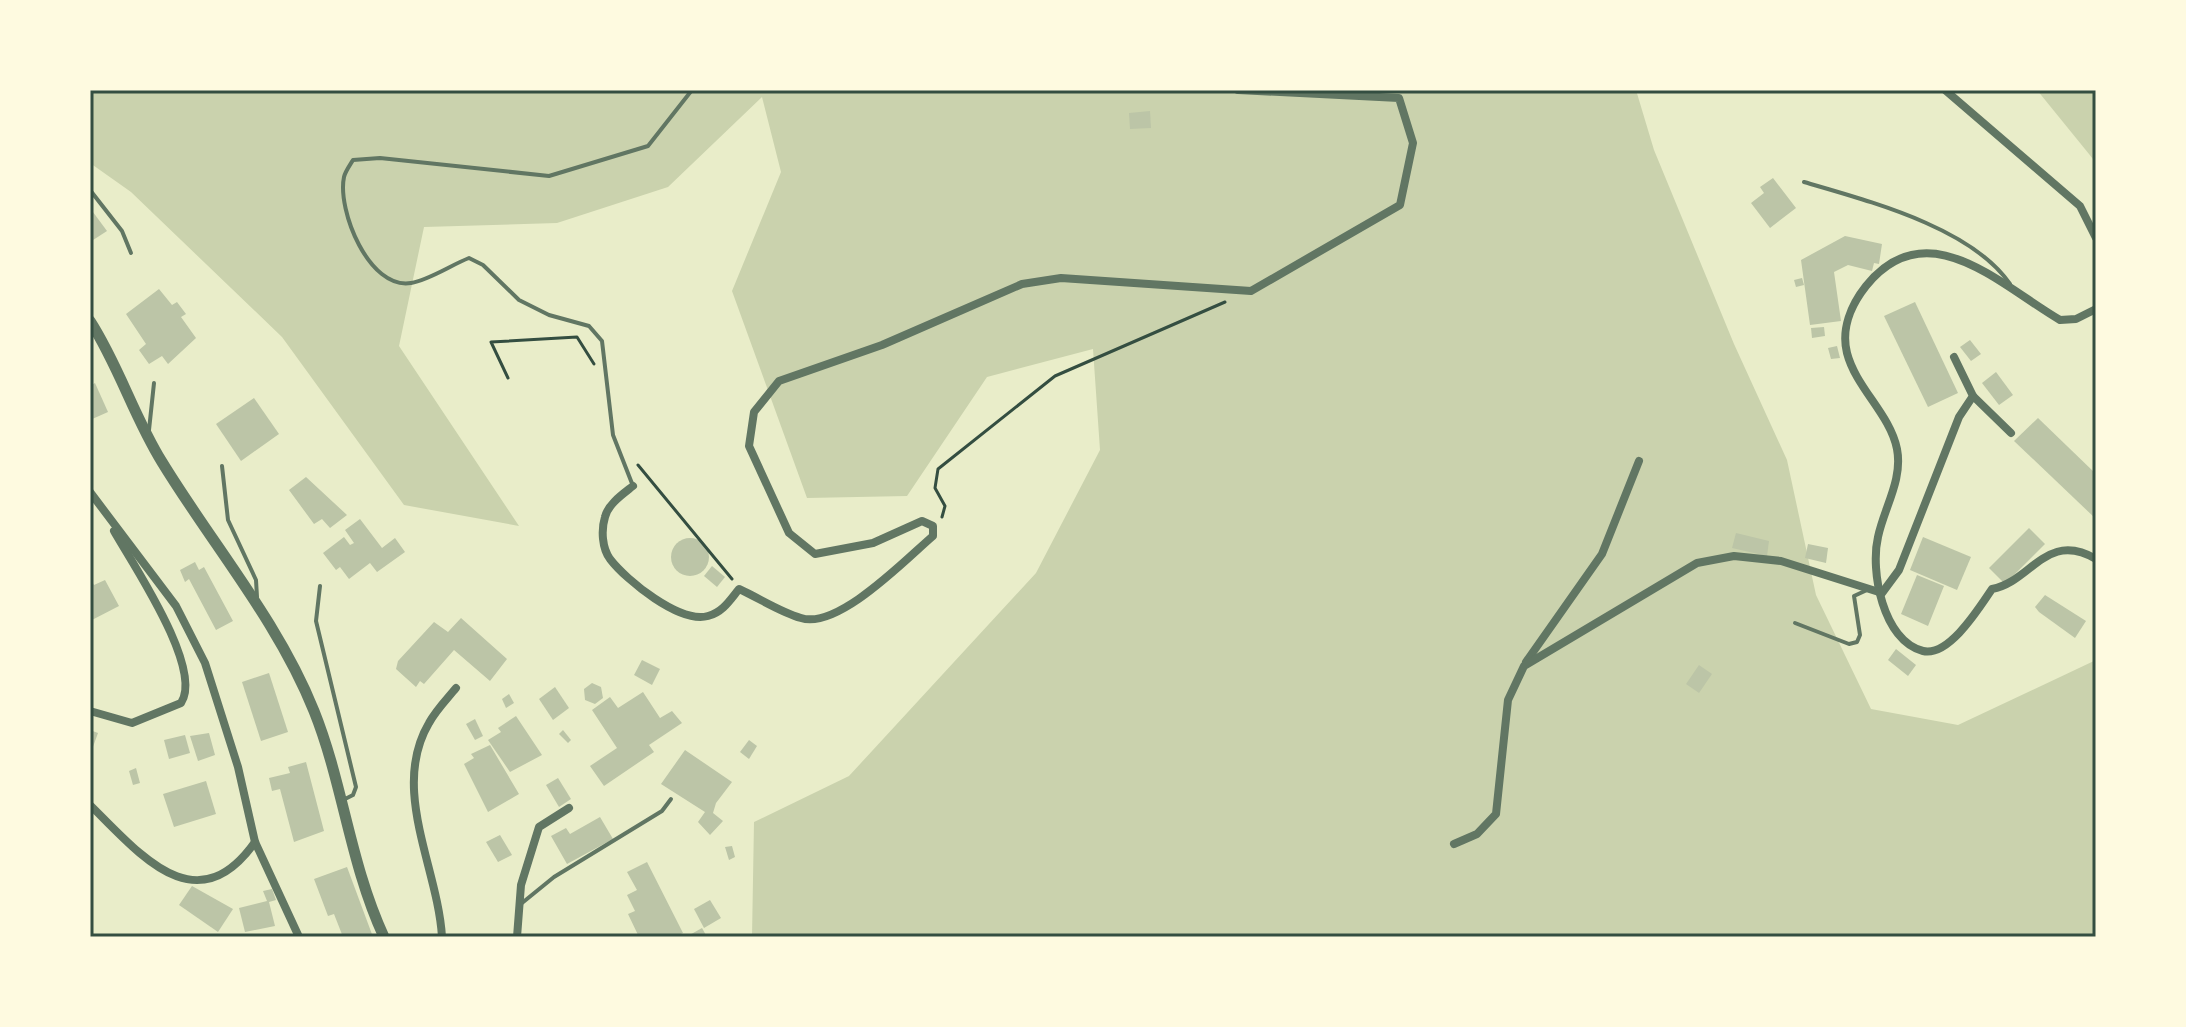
<svg xmlns="http://www.w3.org/2000/svg" width="2186" height="1027" font-family="Jost,sans-serif">
<style>
.green{fill:#cad2ad}
.building{fill:#bcc5a7}
.lines{fill:none;stroke-linecap:round;stroke-linejoin:round}
.path{stroke:#344e41;stroke-width:3}
.service{stroke:#617663;stroke-width:4}
.minor{stroke:#617663;stroke-width:8}
.tertiary{stroke:#617663;stroke-width:11}
.neatline{fill:none;stroke:#344e41;stroke-width:3}
</style>
<rect width="100%" height="100%" fill="#e9edc9"/>
<g class="green">
<polygon points="90,90 1636,90 1654,150 1734,344 1787,460 1816,595 1871,709 1958,725 2096,660 2096,937 752,937 754,822 849,776 1036,573 1100,450 1093,349 987,377 907,496 807,498 732,291 781,172 762,97 668,187 557,223 424,227 399,346 519,526 404,505 282,337 131,192 90,163"/>
<polygon points="2037,90 2096,90 2096,163 2089,154"/>
</g>
<g class="building">
<polygon points="1150,111 1151,128 1130,129 1129,113"/>
<polygon points="1773,178 1796,208 1770,228 1751,203 1764,193 1760,187"/>
<polygon points="90,208 107,231 90,242"/>
<polygon points="1845,236 1882,244 1879,264 1874,263 1872,271 1848,265 1834,272 1841,321 1810,325 1801,260"/>
<polygon points="1802,278 1804,285 1796,287 1794,280"/>
<polygon points="159,289 172,305 177,302 186,314 181,317 196,338 168,364 162,356 149,364 139,350 146,344 126,314"/>
<polygon points="1915,302 1958,393 1928,407 1884,316"/>
<polygon points="1824,327 1825,336 1812,338 1811,328"/>
<polygon points="1970,340 1981,354 1971,361 1960,347"/>
<polygon points="1837,346 1840,358 1831,359 1828,348"/>
<polygon points="1996,372 2013,395 1999,405 1982,383"/>
<polygon points="95,383 108,412 90,420 90,386"/>
<polygon points="254,398 279,434 241,461 216,424"/>
<polygon points="2038,418 2096,474 2096,519 2014,441"/>
<polygon points="306,477 347,515 330,528 322,519 314,524 289,490"/>
<polygon points="360,519 382,548 395,538 405,552 377,572 370,563 349,579 340,567 336,570 323,553 344,537 350,545 354,543 345,530"/>
<polygon points="2029,528 2045,544 2005,584 1989,568"/>
<polygon points="1736,533 1769,541 1767,556 1732,548"/>
<polygon points="1923,537 1971,557 1957,590 1910,570"/>
<circle cx="690" cy="557" r="19"/>
<polygon points="1808,544 1828,548 1826,563 1805,558"/>
<polygon points="195,562 199,570 204,567 233,621 216,630 189,579 185,582 180,570"/>
<polygon points="712,566 725,577 717,587 704,576"/>
<polygon points="1917,575 1944,586 1928,626 1901,614"/>
<polygon points="90,578 94,585 105,580 119,606 90,621"/>
<polygon points="2045,595 2086,621 2075,638 2039,612 2035,607"/>
<polygon points="461,618 507,659 490,681 454,650 424,684 420,681 416,687 396,669 398,661 434,622 448,632"/>
<polygon points="1896,649 1916,665 1908,676 1888,660"/>
<polygon points="642,660 660,669 652,685 634,675"/>
<polygon points="1699,665 1712,674 1699,693 1686,684"/>
<polygon points="269,673 288,732 261,741 242,682"/>
<polygon points="592,683 601,687 603,698 595,704 585,700 584,689"/>
<polygon points="555,687 569,708 553,720 539,699"/>
<polygon points="643,692 660,718 672,711 682,723 649,745 654,752 604,786 590,766 617,748 592,710 610,697 618,708"/>
<polygon points="509,694 514,703 506,708 502,699"/>
<polygon points="516,716 542,755 510,772 488,740 501,732 498,728"/>
<polygon points="475,719 483,736 475,740 466,724"/>
<polygon points="90,730 98,733 90,755"/>
<polygon points="563,730 571,740 568,743 559,734"/>
<polygon points="209,733 215,755 198,761 190,736"/>
<polygon points="185,735 190,753 169,759 164,740"/>
<polygon points="749,740 757,746 749,759 740,752"/>
<polygon points="490,745 519,794 488,812 464,764 474,758 471,754"/>
<polygon points="685,750 732,782 716,803 713,813 723,821 710,835 698,822 705,812 661,784"/>
<polygon points="306,762 324,831 294,842 280,789 272,791 269,778 290,773 288,767"/>
<polygon points="136,768 140,783 133,785 129,771"/>
<polygon points="558,778 571,799 559,807 546,785"/>
<polygon points="206,781 216,814 174,827 163,794"/>
<polygon points="600,817 613,839 567,864 551,836 566,828 570,834"/>
<polygon points="500,835 512,855 498,862 486,842"/>
<polygon points="732,846 735,857 729,860 725,847"/>
<polygon points="647,862 683,933 674,937 639,937 628,914 635,911 627,895 637,890 627,872"/>
<polygon points="347,867 373,937 343,937 334,914 328,916 314,879"/>
<polygon points="192,886 233,909 218,932 179,905"/>
<polygon points="272,889 276,900 269,902 275,926 245,932 239,908 267,901 263,891"/>
<polygon points="710,900 721,918 704,928 694,909"/>
<polygon points="702,928 707,937 686,937"/>
</g>
<g class="lines">
<g class="path">
<polyline points="508,378 491,342 577,337 594,364"/>
<polyline points="638,465 732,579"/>
<polyline points="942,517 945,506 935,488 938,469 1055,376 1225,302"/>
</g>
<g class="service">
<path d="M1804,182C1868,201 1971,227 2010,284"/>
<polyline points="90,190 122,231 131,253"/>
<polyline points="149,430 154,383"/>
<polyline points="222,466 228,520 256,580 257,597"/>
<path d="M633,486L613,435L602,341L589,326L549,315L519,300L483,265L469,258C451,265 429,280 411,283C369,290 337,210 344,177C345,172 350,165 353,160L380,158L549,176L648,146L692,90"/>
<polyline points="320,586 316,621 356,787 353,795 341,801"/>
<polyline points="1795,623 1849,644 1857,642 1860,635 1854,596 1867,590"/>
<polyline points="522,903 554,877 662,811 671,799"/>
</g>
<g class="minor">
<polyline points="1945,90 2080,206 2096,238"/>
<path d="M2096,309L2076,319L2060,320C2000,285 1927,210 1866,286C1851,305 1841,329 1847,353C1856,388 1890,414 1897,449C1903,480 1884,508 1878,537C1870,571 1883,641 1923,651C1949,657 1979,608 1992,589C2031,582 2046,530 2096,559"/>
<polyline points="1973,396 2011,433"/>
<path d="M633,486C623,494 608,504 605,517C601,530 602,548 610,559C626,580 680,624 708,616C723,612 730,600 739,589C759,598 780,612 801,618C838,630 906,559 933,536V526L922,521L873,543L815,554L789,533L749,446L754,412L779,381L882,345L1022,284L1061,278L1251,291L1400,205L1413,143L1399,98L1238,90"/>
<polyline points="90,492 176,606 205,663 238,767 255,842 299,937"/>
<polyline points="1526,662 1602,554 1639,461"/>
<path d="M90,711L132,723L181,703C204,669 132,563 114,531"/>
<path d="M90,805C140,854 196,925 255,842"/>
<polyline points="1454,844 1477,834 1496,814 1508,700 1524,666 1697,563 1734,556 1781,561 1882,593 1899,570 1959,417 1973,396 1954,357"/>
<path d="M442,937C438,868 390,789 429,723C436,710 447,699 456,688"/>
<polyline points="517,937 521,885 539,827 569,808"/>
</g>
<path class="tertiary" d="M90,321C119,366 134,417 162,462C212,544 278,621 314,711C343,783 350,864 384,937"/>
</g>
<rect width="2186" height="1027" fill="none" stroke="#fefae0" stroke-width="184"/>
<rect x="92" y="92" width="2002" height="843" class="neatline"/>
</svg>
